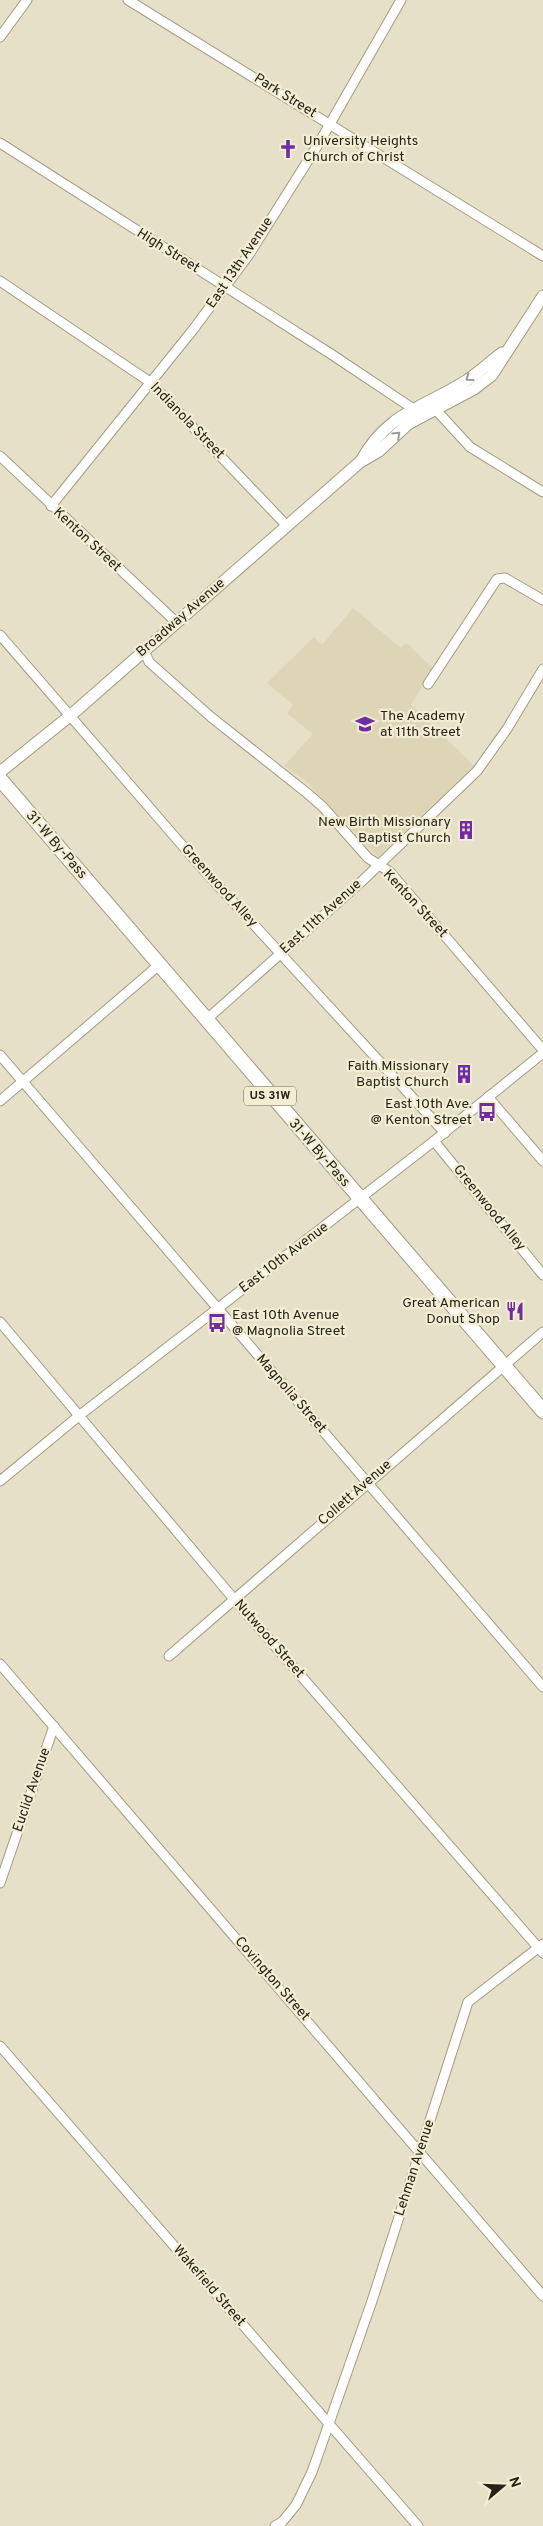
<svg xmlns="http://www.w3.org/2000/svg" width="543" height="2526" font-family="Overpass,sans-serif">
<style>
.built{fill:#ddd5b6}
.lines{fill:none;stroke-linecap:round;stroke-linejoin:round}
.minor-casing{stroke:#a19c85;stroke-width:11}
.tertiary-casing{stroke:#a19c85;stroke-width:13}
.primary-casing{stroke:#a19c85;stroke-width:16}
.minor{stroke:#fff;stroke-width:9}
.tertiary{stroke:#fff;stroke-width:11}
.primary{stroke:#fff;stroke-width:14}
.oneway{stroke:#9d9c98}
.labels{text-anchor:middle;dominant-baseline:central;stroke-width:4.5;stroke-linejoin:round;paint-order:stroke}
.shield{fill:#f3edd4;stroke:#646052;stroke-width:1}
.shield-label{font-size:12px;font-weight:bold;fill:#26231a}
.street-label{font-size:14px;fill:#26231a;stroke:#f3edd4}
.poi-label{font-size:14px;fill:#26231a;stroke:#f3edd4;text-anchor:end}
</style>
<rect width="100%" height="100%" fill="#e5e0c7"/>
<polygon class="built" points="353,608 401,648 406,643 433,668 411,705 474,766 378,857 306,781 284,766 313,734 287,713 293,705 267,683 314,637 322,645"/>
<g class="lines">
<g class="minor-casing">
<g id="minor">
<polyline points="128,0 543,256"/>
<polyline points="0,37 27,0"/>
<polyline points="0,143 331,354 412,408"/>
<polyline points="0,281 150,382 287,526"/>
<polyline points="436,410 470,447 543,492"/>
<polyline points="0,456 176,622"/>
<polyline points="51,506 192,331 248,256 319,143 401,0"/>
<polyline points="0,635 201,867 445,1133"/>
<polyline points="144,650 149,662 211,717 307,793 323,807 368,858 390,872 543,1050"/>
<polyline points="428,684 497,579 505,578 543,600"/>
<polyline points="206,1020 361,882 477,771 507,729 543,669"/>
<polyline points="0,1055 543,1687"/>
<polyline points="488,1097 543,1161"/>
<polyline points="0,1101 159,965"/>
<polyline points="434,1141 543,1275"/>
<polyline points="0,1322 233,1598 543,1953"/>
<polyline points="0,1481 80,1415 434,1141 543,1053"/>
<polyline points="169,1656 543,1332"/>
<polyline points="0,1664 543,2296"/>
<polyline points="0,1883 54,1726"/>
<polyline points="0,2046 418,2526"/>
<polyline points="275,2526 282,2522 296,2505 312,2472 372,2301 468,2002 543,1944"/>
</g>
</g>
<g class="tertiary-casing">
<g id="tertiary">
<path d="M361,461C387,413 423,408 466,381C478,373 490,362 502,353"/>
<polyline points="0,772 71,715 360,462 379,451 408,424 474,389 492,375 543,296"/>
</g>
</g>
<g class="primary-casing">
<polyline id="primary" points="0,779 543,1411"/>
</g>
<use href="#minor" class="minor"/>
<use href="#tertiary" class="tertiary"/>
<use href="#primary" class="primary"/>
</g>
<defs><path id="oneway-chevron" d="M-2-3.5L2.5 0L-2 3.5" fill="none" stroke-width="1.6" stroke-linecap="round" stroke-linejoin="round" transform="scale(1.25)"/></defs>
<g class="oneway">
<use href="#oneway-chevron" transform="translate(469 378) rotate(144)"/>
<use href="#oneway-chevron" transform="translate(397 435) rotate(-43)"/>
</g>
<defs>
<g id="church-bare" transform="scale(1.5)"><path d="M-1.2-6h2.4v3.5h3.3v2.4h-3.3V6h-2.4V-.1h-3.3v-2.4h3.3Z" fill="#702ca0" stroke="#f3edd4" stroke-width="2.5" paint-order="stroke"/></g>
<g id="school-bare" transform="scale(1.5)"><path d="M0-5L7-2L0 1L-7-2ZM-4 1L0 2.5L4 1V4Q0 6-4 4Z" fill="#702ca0" stroke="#f3edd4" stroke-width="2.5" paint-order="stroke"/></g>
<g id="building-bare" transform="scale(1.5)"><path d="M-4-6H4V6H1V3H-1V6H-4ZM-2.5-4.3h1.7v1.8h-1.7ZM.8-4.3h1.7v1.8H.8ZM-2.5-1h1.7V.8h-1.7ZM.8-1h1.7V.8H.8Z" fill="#702ca0" stroke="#f3edd4" stroke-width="2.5" paint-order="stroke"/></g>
<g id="bus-bare" transform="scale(1.5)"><path d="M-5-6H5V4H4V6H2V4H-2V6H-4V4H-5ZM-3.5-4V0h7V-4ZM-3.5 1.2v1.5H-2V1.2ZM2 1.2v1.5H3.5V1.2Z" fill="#702ca0" stroke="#f3edd4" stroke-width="2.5" paint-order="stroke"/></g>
<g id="restaurant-bare" transform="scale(1.5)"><path d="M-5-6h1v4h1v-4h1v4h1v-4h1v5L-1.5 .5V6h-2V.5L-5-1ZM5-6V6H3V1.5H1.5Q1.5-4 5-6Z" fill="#702ca0" stroke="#f3edd4" stroke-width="2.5" paint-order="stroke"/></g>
</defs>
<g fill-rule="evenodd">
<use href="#church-bare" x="288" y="149"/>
<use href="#school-bare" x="365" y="724"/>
<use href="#building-bare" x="466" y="830"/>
<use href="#building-bare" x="464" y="1074"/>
<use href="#bus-bare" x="487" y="1112"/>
<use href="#restaurant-bare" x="515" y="1311"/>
<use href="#bus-bare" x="217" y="1323"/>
</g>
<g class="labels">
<rect class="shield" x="244" y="1086.5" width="52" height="19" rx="4"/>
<g class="shield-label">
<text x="270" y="1096">US 31W</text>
</g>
<g class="street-label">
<text transform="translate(285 96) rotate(32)">Park Street</text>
<text transform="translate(168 251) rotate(32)">High Street</text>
<text transform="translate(240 263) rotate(-56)">East 13th Avenue</text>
<text transform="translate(187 421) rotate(46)">Indianola Street</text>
<text transform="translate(87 540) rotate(43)">Kenton Street</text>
<text transform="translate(181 618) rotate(-41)">Broadway Avenue</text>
<text transform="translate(56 845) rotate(49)">31-W By-Pass</text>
<text transform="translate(219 886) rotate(48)">Greenwood Alley</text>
<text transform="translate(415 904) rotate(47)">Kenton Street</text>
<text transform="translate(321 917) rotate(-42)">East 11th Avenue</text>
<text transform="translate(319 1153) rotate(49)">31-W By-Pass</text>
<text transform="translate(489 1208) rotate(51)">Greenwood Alley</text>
<text transform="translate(284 1258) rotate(-37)">East 10th Avenue</text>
<text transform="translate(291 1394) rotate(49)">Magnolia Street</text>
<text transform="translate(355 1493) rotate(-41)">Collett Avenue</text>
<text transform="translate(269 1639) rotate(49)">Nutwood Street</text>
<text transform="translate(32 1790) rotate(-71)">Euclid Avenue</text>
<text transform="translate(272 1979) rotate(49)">Covington Street</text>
<text transform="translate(415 2168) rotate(-72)">Lehman Avenue</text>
<text transform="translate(209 2286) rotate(49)">Wakefield Street</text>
</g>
<g class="poi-label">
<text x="303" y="141" text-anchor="start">University Heights<tspan x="303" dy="16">Church of Christ</tspan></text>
<text x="380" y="716" text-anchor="start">The Academy<tspan x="380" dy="16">at 11th Street</tspan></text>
<text x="451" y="822">New Birth Missionary<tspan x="451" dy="16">Baptist Church</tspan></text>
<text x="449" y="1066">Faith Missionary<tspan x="449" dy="16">Baptist Church</tspan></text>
<text x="472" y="1104">East 10th Ave.<tspan x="472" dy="16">@ Kenton Street</tspan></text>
<text x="500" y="1303">Great American<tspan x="500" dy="16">Donut Shop</tspan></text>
<text x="232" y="1315" text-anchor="start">East 10th Avenue<tspan x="232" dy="16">@ Magnolia Street</tspan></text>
</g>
</g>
<g transform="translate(503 2486) rotate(71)" stroke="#f3edd4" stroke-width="4" paint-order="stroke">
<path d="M0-4L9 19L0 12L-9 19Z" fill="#26231a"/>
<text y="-8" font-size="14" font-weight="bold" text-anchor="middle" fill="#26231a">N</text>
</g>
</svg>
